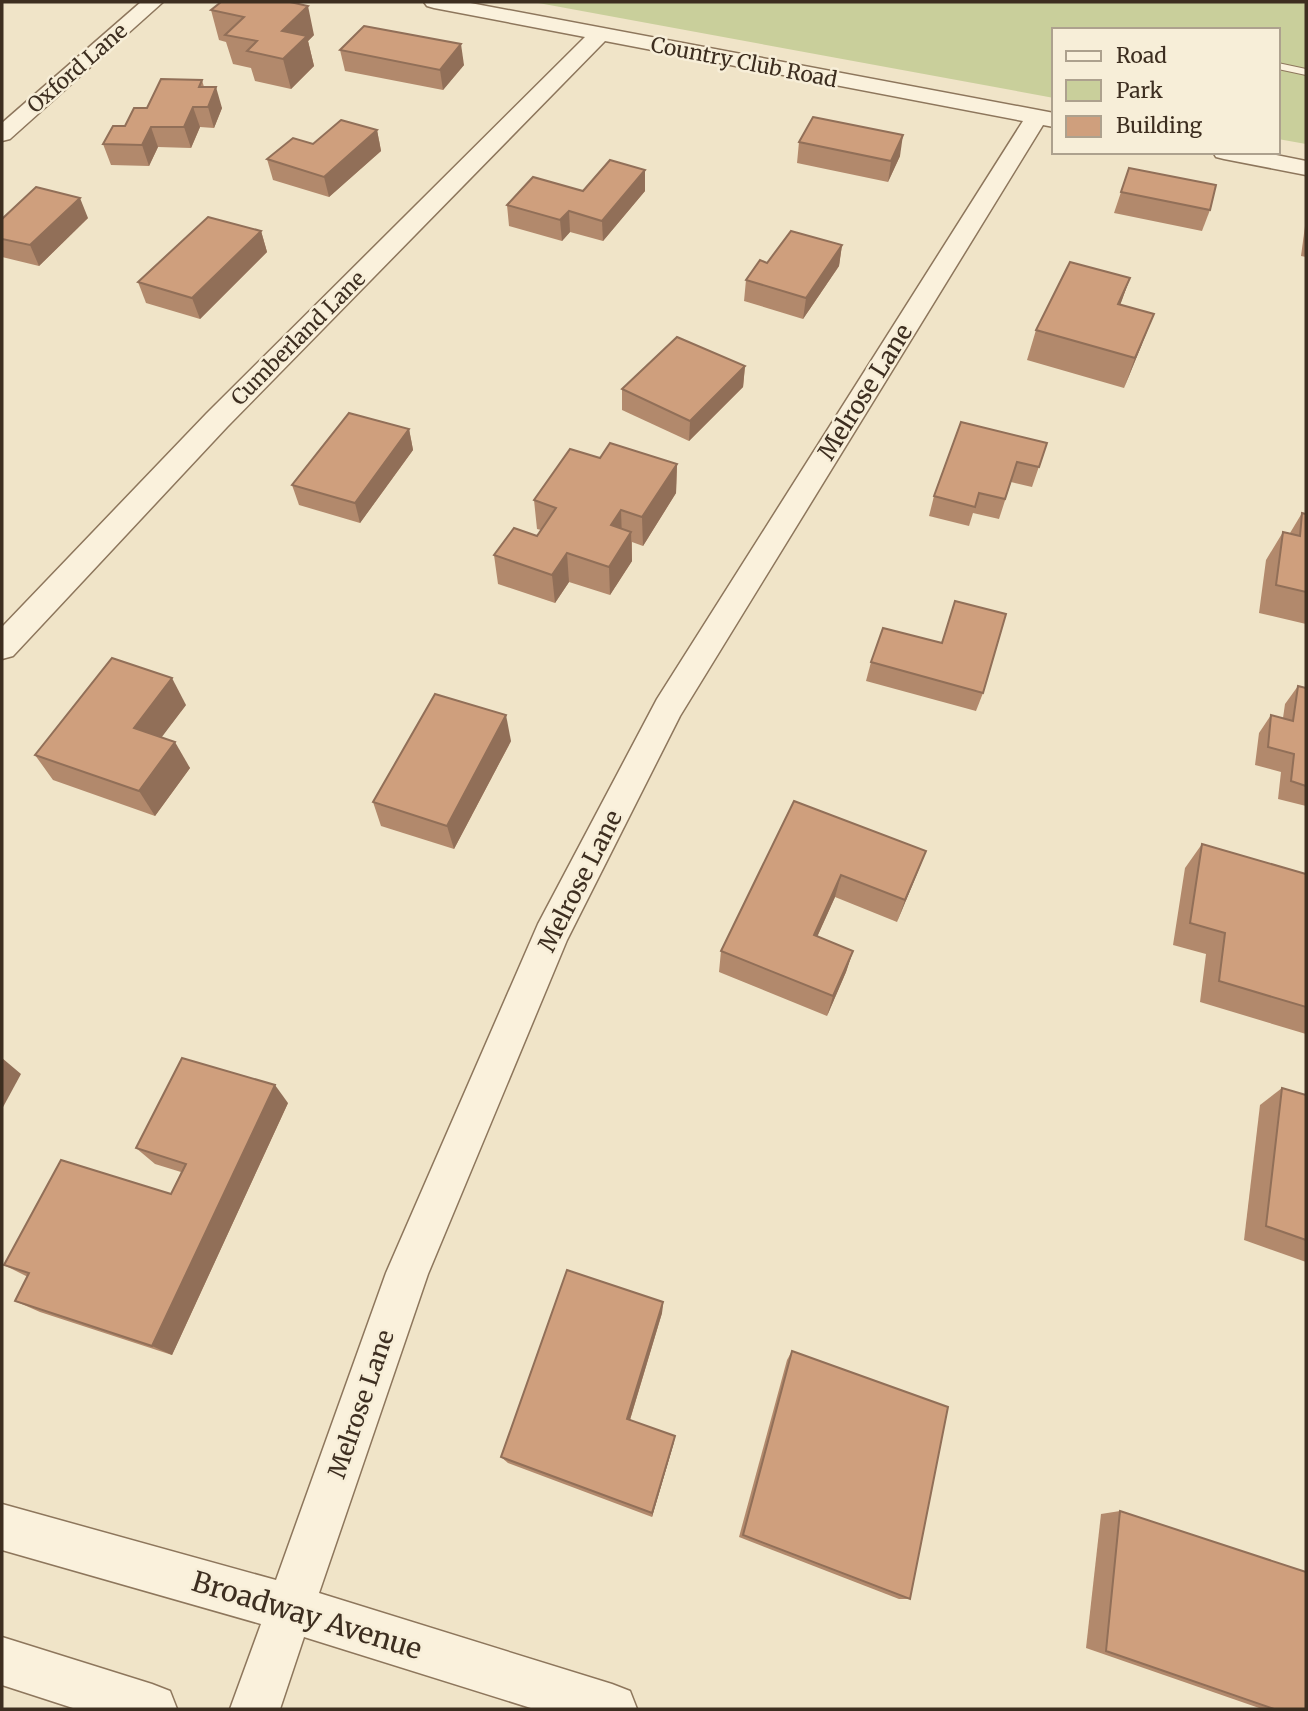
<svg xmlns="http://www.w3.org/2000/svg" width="1308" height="1711" font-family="Merriweather,serif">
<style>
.green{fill:#c9cf9b}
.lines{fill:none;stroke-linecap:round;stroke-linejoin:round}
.service-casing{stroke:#8d765c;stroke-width:2}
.minor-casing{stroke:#8d765c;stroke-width:3}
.service{fill:#faf1dc;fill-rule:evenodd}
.minor{fill:#faf1dc;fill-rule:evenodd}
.wall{fill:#b2896c}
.shaded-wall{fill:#916f58}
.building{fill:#cf9f7d;stroke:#916f58;stroke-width:2}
.labels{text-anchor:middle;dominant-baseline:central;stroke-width:5;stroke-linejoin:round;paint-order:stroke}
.far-street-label{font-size:21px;fill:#3d2e20;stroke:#f7eed8}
.street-label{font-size:24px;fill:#3d2e20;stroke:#f7eed8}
.near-street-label{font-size:28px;fill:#3d2e20;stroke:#f7eed8}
</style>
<rect width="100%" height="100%" fill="#f0e4c8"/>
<polygon class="green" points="533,2 1306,2 1306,144 1278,139 1278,30 1054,30 1054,98"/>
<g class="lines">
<g class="service-casing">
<polygon id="service" points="1278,63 1306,69 1306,75 1278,69"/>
</g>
<g class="minor-casing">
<g id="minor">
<polygon points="141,2 163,2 10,139 2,141 2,123"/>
<polygon points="424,2 465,2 1054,113 1054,127 1043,125 680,716 567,940 428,1274 319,1593 612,1684 630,1691 637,1709 534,1709 304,1637 280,1709 230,1709 261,1624 2,1550 2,1504 276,1580 386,1273 538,924 657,699 1023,121 605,41 227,427 13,656 2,659 2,627 207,413 585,37 434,8 427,6"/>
<polygon points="1213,152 1261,152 1306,161 1306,175 1224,159 1216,157"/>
<polygon points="2,1637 152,1684 170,1691 177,1709 76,1709 2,1685"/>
</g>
</g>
<use href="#service" class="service"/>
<use href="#minor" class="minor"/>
</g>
<g class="wall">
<polygon points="221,2 314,35 308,41 314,66 291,89 255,81 251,68 233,64 226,42 219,40 211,10"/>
<polygon points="340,50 464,65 443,90 345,71"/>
<polygon points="202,80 204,87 222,108 214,128 200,127 191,148 158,147 149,166 111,165 103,144 147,108"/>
<polygon points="377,130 381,151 329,197 273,180 267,159 313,144"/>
<polygon points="799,142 900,156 888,182 797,163"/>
<polygon points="1129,168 1210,210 1202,231 1114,213"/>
<polygon points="645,191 603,241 570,232 562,241 509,226 507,205"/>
<polygon points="88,218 39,266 2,257 2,219"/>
<polygon points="1306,222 1306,257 1301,256 1305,226"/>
<polygon points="261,231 267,252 200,319 146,303 138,282"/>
<polygon points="842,245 839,266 803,319 744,301 746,280 767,263"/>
<polygon points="1130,278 1120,305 1142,344 1124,388 1027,360 1036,330"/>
<polygon points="745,366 743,387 689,441 622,410 622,389"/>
<polygon points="409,429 413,450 360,523 299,505 292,485"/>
<polygon points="1047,443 1032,487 1011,482 999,519 973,513 969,526 929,516 934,496"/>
<polygon points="600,458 677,464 676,493 643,546 632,542 632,561 610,595 569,582 555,603 498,584 494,555 537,536 541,530 537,529 534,500"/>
<polygon points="1302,513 1306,514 1306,624 1259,613 1266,560 1283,532 1290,533"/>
<polygon points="871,662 983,693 976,711 866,681"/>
<polygon points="1298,686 1306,688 1306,806 1278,799 1281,772 1255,765 1259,733 1271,715 1283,718 1285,704"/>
<polygon points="186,705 161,737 190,768 155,816 53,780 35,755"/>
<polygon points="511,741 454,849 381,826 373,802"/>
<polygon points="794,801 926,851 897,922 835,897 817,937 853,951 846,972 827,1016 719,972 721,951"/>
<polygon points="1202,844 1306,874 1306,1034 1200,1002 1206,954 1173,945 1185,868"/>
<polygon points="1282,1088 1306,1095 1306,1262 1244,1240 1260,1105"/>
<polygon points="288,1103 172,1355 40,1312 15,1301 28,1277 4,1265 171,1194 181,1172 155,1164 136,1148"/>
<polygon points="663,1302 662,1313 630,1420 674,1442 652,1517 508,1463 501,1457"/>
<polygon points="792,1351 910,1599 899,1599 739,1537 787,1360"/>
<polygon points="1120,1511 1306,1709 1262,1709 1086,1648 1101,1514"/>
</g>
<g class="shaded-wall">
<polygon points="308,6 314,35 308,41 314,66 291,89 283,59 282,31"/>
<polygon points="461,44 464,65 443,90 440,70"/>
<polygon points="216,87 222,108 214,128 208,107"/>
<polygon points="193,107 200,127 191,148 184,127"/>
<polygon points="151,127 158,147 149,166 142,145"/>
<polygon points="377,130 381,151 329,197 324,177"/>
<polygon points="903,135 900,156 888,182 891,161"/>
<polygon points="645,170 645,191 603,241 602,221"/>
<polygon points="80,198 88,218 39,266 30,245"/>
<polygon points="569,211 570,232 562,241 560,220"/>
<polygon points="261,231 267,252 200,319 192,298"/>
<polygon points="842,245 839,266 803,319 806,298"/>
<polygon points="1130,278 1119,308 1118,304"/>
<polygon points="1154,314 1142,344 1124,388 1135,358"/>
<polygon points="745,366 743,387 689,441 690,421"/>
<polygon points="409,429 413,450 360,523 355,503"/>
<polygon points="677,464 676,493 643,546 642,517"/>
<polygon points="621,510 622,539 611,525"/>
<polygon points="631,532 632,561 610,595 609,567"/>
<polygon points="567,553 569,582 555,603 552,575"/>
<polygon points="172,678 186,705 149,754 134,728"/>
<polygon points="506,715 511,741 454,849 447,826"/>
<polygon points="175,742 190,768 155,816 139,791"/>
<polygon points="926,851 917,874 897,922 905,900"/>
<polygon points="841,875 835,897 808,957 814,935"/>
<polygon points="853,951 846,972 827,1016 833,996"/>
<polygon points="2,1058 21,1074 2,1109"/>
<polygon points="275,1085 288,1103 172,1355 152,1346"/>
<polygon points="663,1302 662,1313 628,1426 627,1419"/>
<polygon points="675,1436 674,1442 652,1517 652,1513"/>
</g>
<g class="building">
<polygon points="221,2 290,2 308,6 282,31 307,36 283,59 247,51 257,41 225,35 244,17 211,10"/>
<polygon points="364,26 461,44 440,70 340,50"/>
<polygon points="161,79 202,80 199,87 216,87 208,107 193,107 184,127 151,127 142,145 103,144 113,126 125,126 134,108 147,108"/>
<polygon points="813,117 903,135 891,161 799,142"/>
<polygon points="341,120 377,130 324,177 267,159 293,138 313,144"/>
<polygon points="610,160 645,170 602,221 569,211 560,220 507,205 533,177 583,191"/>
<polygon points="1129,168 1216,185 1210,210 1121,192"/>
<polygon points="36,187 80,198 30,245 2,239 2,219"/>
<polygon points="208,217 261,231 192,298 138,282"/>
<polygon points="791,231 842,245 806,298 746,280 760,260 767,263"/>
<polygon points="1070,262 1130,278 1118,304 1154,314 1135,358 1036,330"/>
<polygon points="677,337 745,366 690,421 622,389"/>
<polygon points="349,413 409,429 355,503 292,485"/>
<polygon points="961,422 1047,443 1039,467 1017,462 1005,499 979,493 975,507 934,496"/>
<polygon points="610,443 677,464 642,517 621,510 611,525 631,532 609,567 567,553 552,575 494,555 514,528 537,536 556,508 534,500 570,449 600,458"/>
<polygon points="1302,513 1306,514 1306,592 1276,585 1283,532 1300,536"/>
<polygon points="955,601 1006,614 983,693 871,662 883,628 942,643"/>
<polygon points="112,658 172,678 134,728 175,742 139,791 35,755"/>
<polygon points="1298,686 1306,688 1306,786 1291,781 1294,754 1268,747 1271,715 1293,721"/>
<polygon points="435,694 506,715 447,826 373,802"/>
<polygon points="794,801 926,851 905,900 841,875 814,935 853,951 833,996 721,951"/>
<polygon points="1202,844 1306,874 1306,1007 1219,981 1225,933 1190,923"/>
<polygon points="182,1058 275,1085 152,1346 15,1301 29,1273 4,1265 61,1160 171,1194 186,1164 136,1148"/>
<polygon points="1282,1088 1306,1095 1306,1240 1266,1226"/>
<polygon points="567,1270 663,1302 627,1419 675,1436 652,1513 501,1457"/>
<polygon points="792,1351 948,1407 910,1599 743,1535"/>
<polygon points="1120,1511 1306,1572 1306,1709 1274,1709 1106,1651"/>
</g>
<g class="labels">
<g class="far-street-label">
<text transform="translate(744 62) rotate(11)">Country Club Road</text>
<text transform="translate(77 68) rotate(-41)">Oxford Lane</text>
<text transform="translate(298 338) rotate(-45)">Cumberland Lane</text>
</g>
<g class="street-label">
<text transform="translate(865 392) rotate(-58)">Melrose Lane</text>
<text transform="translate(580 881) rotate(-63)">Melrose Lane</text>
<text transform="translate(361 1404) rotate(-71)">Melrose Lane</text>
</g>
<g class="near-street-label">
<text transform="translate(307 1615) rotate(17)">Broadway Avenue</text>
</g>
</g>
<rect width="1308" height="1711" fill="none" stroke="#3d2e20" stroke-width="7"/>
<rect x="1052" y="28" width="228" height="126" fill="#f7eed8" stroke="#ada18e" stroke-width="2"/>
<rect x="1066" y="51" width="35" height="10" fill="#faf1dc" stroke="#ada18e" stroke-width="2"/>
<text x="1116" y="63" font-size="21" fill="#3d2e20">Road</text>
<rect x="1066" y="80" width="35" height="21" fill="#c9cf9b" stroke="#ada18e" stroke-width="2"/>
<text x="1116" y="98" font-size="21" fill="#3d2e20">Park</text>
<rect x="1066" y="116" width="35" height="21" fill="#cf9f7d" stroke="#ada18e" stroke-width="2"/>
<text x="1116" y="133" font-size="21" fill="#3d2e20">Building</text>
</svg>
